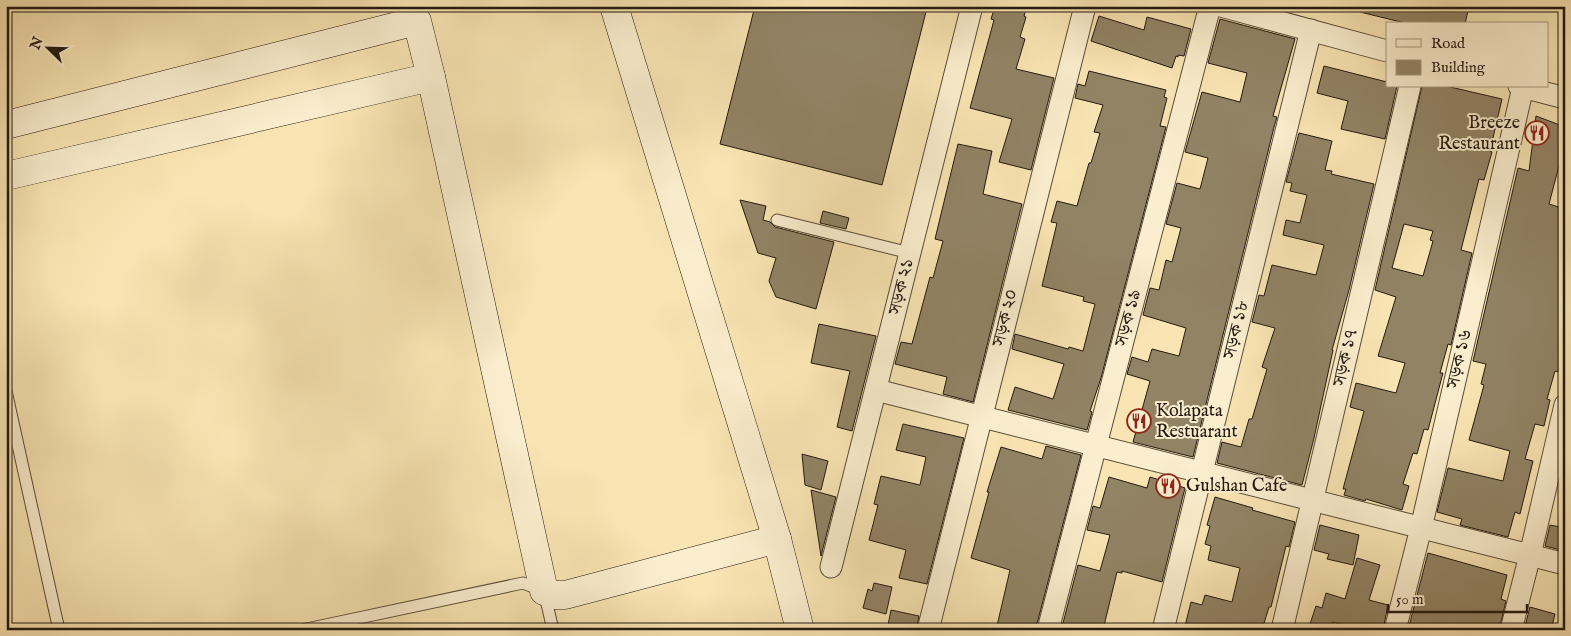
<svg xmlns="http://www.w3.org/2000/svg" width="1571" height="636" font-family="'IM FELL English','Noto Serif Bengali',serif">
<style>
.building{fill:#928365;stroke:#221910;fill-rule:evenodd}
.lines{fill:none;stroke-linecap:round;stroke-linejoin:round}
.service-casing{stroke:#584c39;stroke-width:13}
.minor-casing{stroke:#584c39;stroke-width:23}
.secondary-casing{stroke:#221910;stroke-width:29}
.service{stroke:#fbeece;stroke-width:11}
.minor{stroke:#fbeece;stroke-width:21}
.secondary{stroke:#fbeece;stroke-width:28}
.labels{text-anchor:middle;dominant-baseline:central;stroke-width:4;stroke-linejoin:round;paint-order:stroke}
.poi-label{font-size:18px;fill:#221910;stroke:#fbeece;text-anchor:start}
.street-label{font-size:18px;fill:#221910;stroke:#fbeece}
</style>
<rect width="100%" height="100%" fill="#f9e5b3"/>
<filter id="stains"><feTurbulence type="fractalNoise" baseFrequency=".004" numOctaves="4"/><feColorMatrix values="0 0 0 0 .2 0 0 0 0 .09 0 0 0 0 .02 0 0 0 .5 -.17"/></filter>
<radialGradient id="worn" r=".72"><stop offset=".6" stop-color="#630" stop-opacity="0"/><stop offset="1" stop-color="#630" stop-opacity=".3"/></radialGradient>
<g class="building">
<polygon points="755,6 919,6 927,8 882,185 720,144"/>
<polygon points="995,6 1027,6 1024,16 1026,17 1020,37 1025,39 1016,69 1054,78 1031,170 999,162 1012,119 970,108 994,20 991,19"/>
<polygon points="1361,6 1469,6 1465,24 1409,24 1360,12"/>
<polygon points="1099,16 1144,30 1147,17 1191,29 1184,56 1178,55 1178,57 1176,56 1172,68 1091,41"/>
<polygon points="1220,19 1295,39 1273,116 1277,117 1274,127 1193,457 1133,442 1150,381 1127,374 1132,357 1148,362 1152,349 1179,356 1186,328 1143,315 1150,288 1159,290 1166,260 1172,262 1181,228 1166,224 1177,183 1200,189 1208,158 1185,152 1202,92 1240,102 1247,73 1208,63"/>
<polygon points="1324,66 1387,82 1387,86 1397,86 1385,139 1341,129 1348,101 1317,93"/>
<polygon points="1089,71 1166,90 1164,97 1167,98 1160,126 1166,127 1101,378 1090,411 1092,412 1087,430 1008,410 1015,387 1053,399 1064,364 1012,349 1015,334 1068,349 1069,347 1083,351 1095,304 1083,301 1084,297 1042,286 1057,223 1051,222 1057,201 1077,206 1089,163 1091,163 1100,133 1094,132 1103,105 1075,98 1078,84 1085,86"/>
<path d="M1422,86H1446L1502,99L1490,151L1492,152L1484,180L1479,179L1461,250L1472,253L1451,345L1448,344L1440,373H1443L1428,430L1424,429L1417,454L1413,453L1403,484L1409,486L1402,510L1366,499L1365,501L1344,495L1346,489H1343L1364,411L1350,407L1356,383L1396,393L1405,363L1378,356L1396,297L1375,290ZM1404,224L1433,231L1430,240L1433,241L1423,276L1392,268Z"/>
<polygon points="1536,116 1565,127 1565,163 1560,162 1549,204 1565,209 1565,347 1558,372 1555,371 1547,399 1550,400 1544,426 1535,424 1525,459 1533,461 1520,514 1515,512 1508,537 1460,525 1462,519 1437,512 1448,468 1503,481 1510,451 1469,440 1484,385 1481,384 1486,364 1473,361 1518,168 1529,171"/>
<polygon points="1299,133 1332,141 1325,170 1332,171 1331,174 1374,184 1349,290 1332,350 1333,350 1314,438 1302,485 1217,463 1222,442 1241,447 1249,419 1252,419 1267,369 1262,367 1275,328 1252,322 1259,295 1264,296 1272,265 1316,275 1324,245 1283,235 1286,220 1300,223 1307,195 1290,191 1292,183 1286,182"/>
<polygon points="958,144 992,151 983,194 1022,204 973,402 943,394 947,377 895,364 901,342 912,344 930,277 933,278 943,241 935,239"/>
<polygon points="740,200 766,206 763,220 770,222 775,227 834,242 816,309 776,297 769,281 776,258 758,253"/>
<polygon points="823,211 849,218 846,229 820,223"/>
<polygon points="819,324 876,336 852,431 837,427 850,371 811,363"/>
<polygon points="903,424 964,438 927,584 899,578 906,550 869,540 878,505 874,504 881,476 920,485 926,457 896,450"/>
<polygon points="1046,446 1081,455 1038,620 1034,630 996,630 1010,570 971,558 989,492 987,492 1001,447 1042,459"/>
<polygon points="802,454 828,461 821,490 805,485"/>
<polygon points="1109,477 1147,488 1150,477 1185,488 1162,582 1122,571 1122,573 1117,572 1103,630 1071,630 1062,627 1078,565 1100,571 1110,535 1087,530 1093,506 1100,508"/>
<polygon points="811,490 836,497 821,556"/>
<polygon points="1215,497 1253,508 1252,510 1295,522 1289,547 1286,546 1271,607 1269,607 1262,630 1184,630 1191,602 1202,605 1205,595 1232,602 1240,568 1208,560 1211,546 1205,544 1210,526 1207,525"/>
<polygon points="1320,525 1359,535 1353,565 1327,559 1329,554 1314,550"/>
<polygon points="1550,525 1565,528 1565,551 1545,546"/>
<polygon points="1428,553 1507,575 1501,599 1506,601 1499,630 1408,630"/>
<polygon points="1357,558 1380,565 1369,600 1388,605 1383,630 1361,630 1333,622 1332,630 1308,630 1316,606 1322,608 1326,593 1345,599"/>
<polygon points="874,583 892,587 886,614 863,608 868,589 872,591"/>
<polygon points="1530,607 1555,614 1551,630 1524,630"/>
<polygon points="891,610 919,616 916,630 887,630"/>
</g>
<g class="lines">
<g class="service-casing">
<g id="service">
<polyline points="777,220 910,253"/>
<polyline points="6,391 59,630"/>
<polyline points="302,630 523,583 544,591 553,630"/>
</g>
</g>
<g class="minor-casing">
<g id="minor">
<polyline points="1221,6 1387,51"/>
<polyline points="1519,86 1565,98"/>
<polyline points="876,390 1565,564"/>
<polyline points="831,567 972,6"/>
<polyline points="928,630 1085,6"/>
<polyline points="1048,630 1210,6"/>
<polyline points="1163,630 1311,30"/>
<polyline points="1282,630 1410,86"/>
<polyline points="1395,630 1421,528 1523,87"/>
<polyline points="1511,630 1530,555 1565,405"/>
</g>
</g>
<g class="secondary-casing">
<g id="secondary">
<polyline points="614,6 777,539 800,630"/>
<polyline points="6,125 417,21 431,77 544,591 555,595 565,595 777,539"/>
<polyline points="6,176 431,77"/>
</g>
</g>
<use href="#service" class="service"/>
<use href="#minor" class="minor"/>
<use href="#secondary" class="secondary"/>
</g>
<defs>
<g id="restaurant-ring" transform="scale(1.25)"><circle r="9.5" fill="#fbeece" stroke="#8f2418" stroke-width="1.5"/><path d="M-5-6h1v4h1v-4h1v4h1v-4h1v5L-1.5 .5V6h-2V.5L-5-1ZM5-6V6H3V1.5H1.5Q1.5-4 5-6Z" fill="#8f2418"/></g>
</defs>
<g fill-rule="evenodd">
<use href="#restaurant-ring" x="1537" y="133"/>
<use href="#restaurant-ring" x="1139" y="421"/>
<use href="#restaurant-ring" x="1168" y="486"/>
</g>
<g class="labels">
<g class="poi-label">
<text x="1520" y="123" text-anchor="end">Breeze<tspan x="1520" dy="21">Restaurant</tspan></text>
<text x="1156" y="411">Kolapata<tspan x="1156" dy="21">Restuarant</tspan></text>
<text x="1186" y="486">Gulshan Cafe</text>
</g>
<g class="street-label">
<text transform="translate(902 287) rotate(-76)">সড়ক ২১</text>
<text transform="translate(1006 318) rotate(-76)">সড়ক ২০</text>
<text transform="translate(1129 318) rotate(-75)">সড়ক ১৯</text>
<text transform="translate(1237 330) rotate(-76)">সড়ক ১৮</text>
<text transform="translate(1346 358) rotate(-77)">সড়ক ১৭</text>
<text transform="translate(1460 359) rotate(-77)">সড়ক ১৬</text>
</g>
</g>
<rect width="1571" height="636" fill="none" stroke="#f9e5b3" stroke-width="25"/>
<rect x="8" y="8" width="1556" height="621" fill="none" stroke="#221910" stroke-width="2.5"/>
<rect x="12" y="12" width="1546" height="611" fill="none" stroke="#221910"/>
<rect x="1386" y="22" width="162" height="65" fill="#fbeece" stroke="#a49982"/>
<rect x="1396" y="39" width="25" height="8" fill="#fbeece" stroke="#a49982"/>
<text x="1431" y="48" font-size="15" fill="#221910">Road</text>
<rect x="1396" y="60" width="25" height="15" fill="#928365" stroke="#a49982"/>
<text x="1431" y="72" font-size="15" fill="#221910">Building</text>
<g transform="translate(48 48) rotate(293)" stroke="#fbeece" stroke-width="4" paint-order="stroke">
<path d="M0-4L9 19L0 12L-9 19Z" fill="#221910"/>
<text y="-8" font-size="14" font-weight="bold" text-anchor="middle" fill="#221910">N</text>
</g>
<path d="M1388 604v8h139v-8" fill="none" stroke="#221910" stroke-width="2.5"/>
<text x="1396" y="604" font-size="15" fill="#221910" stroke="#fbeece" stroke-width="4" paint-order="stroke">50 m</text>
<rect width="100%" height="100%" filter="url(#stains)"/>
<rect width="100%" height="100%" fill="url(#worn)"/>
</svg>
